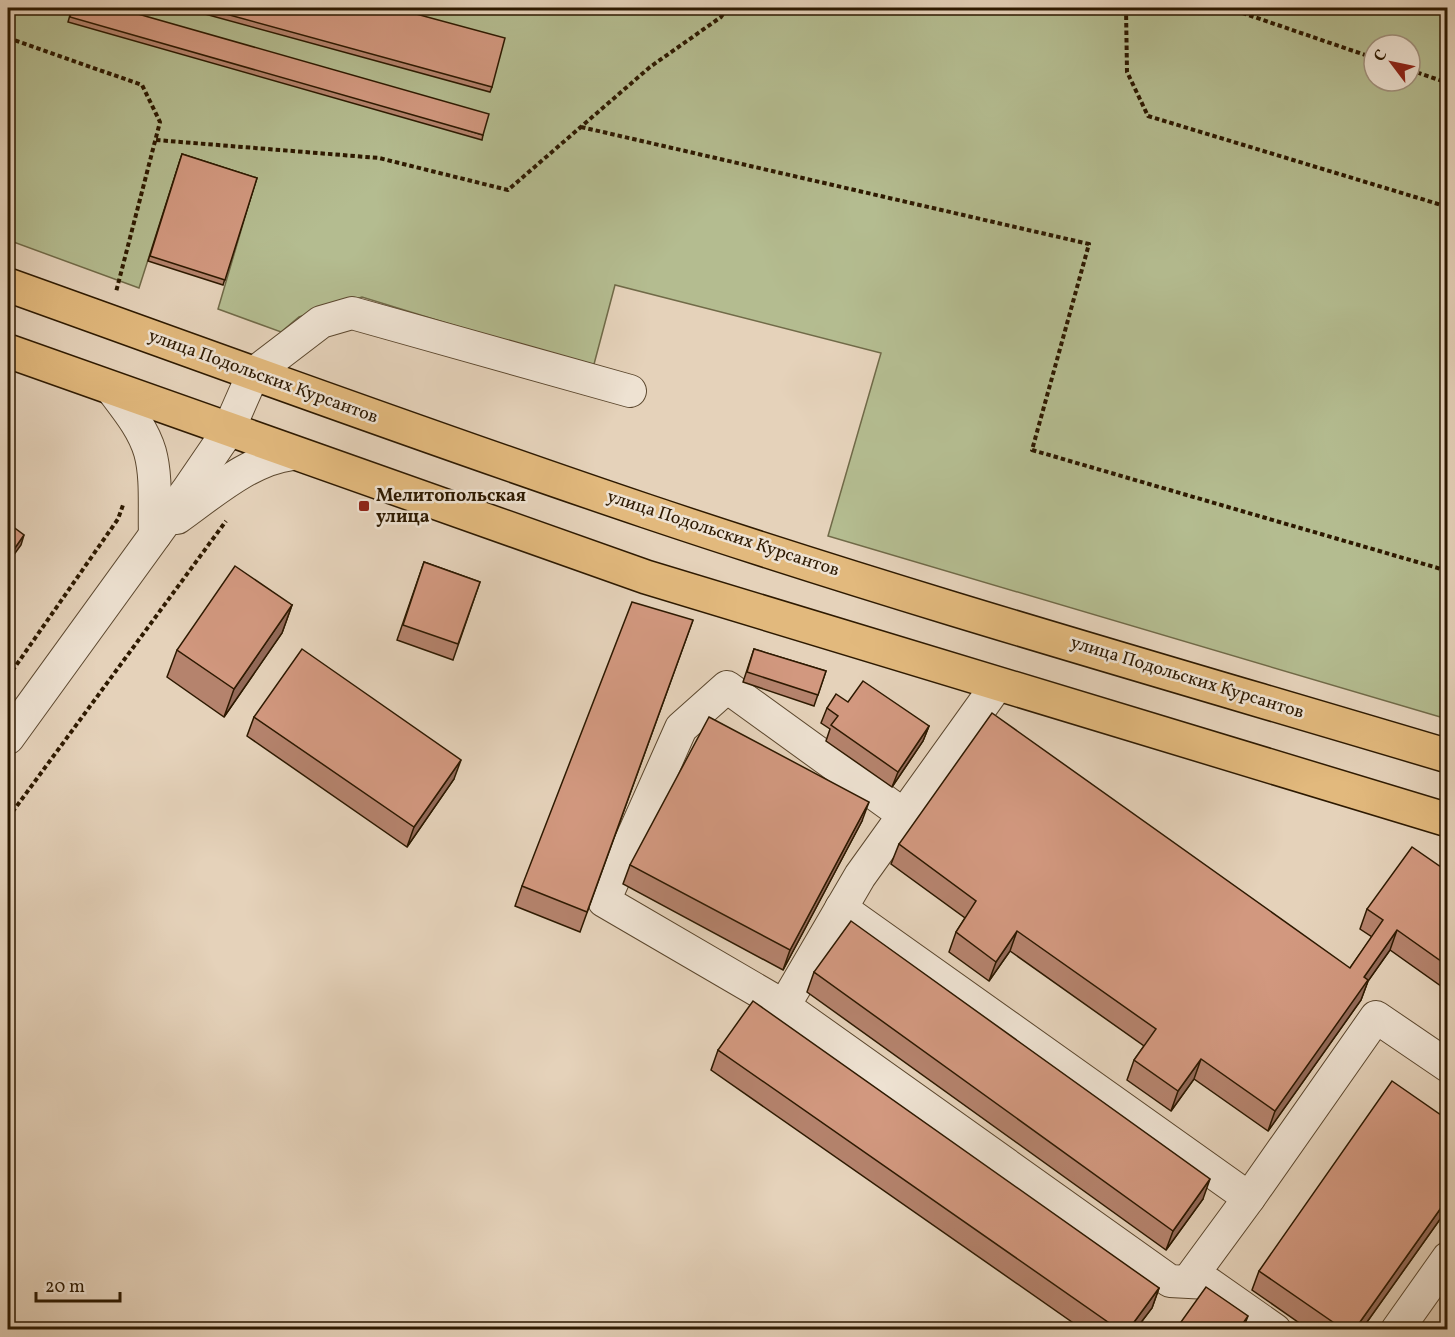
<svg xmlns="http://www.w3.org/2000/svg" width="1455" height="1337" font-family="Vollkorn,serif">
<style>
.green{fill:#b4bc90;stroke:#706a48;stroke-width:1.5;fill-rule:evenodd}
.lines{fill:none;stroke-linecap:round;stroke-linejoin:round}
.minor-casing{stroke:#5b472e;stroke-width:34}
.major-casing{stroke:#2d1900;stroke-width:36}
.path{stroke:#2d1900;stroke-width:4;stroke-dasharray:4.5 3;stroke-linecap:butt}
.minor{stroke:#eee2d2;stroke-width:32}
.major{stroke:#e2b97d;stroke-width:33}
.wall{fill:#b5836d;stroke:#2d1900;stroke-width:1.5}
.shaded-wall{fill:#936a59;stroke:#2d1900;stroke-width:1.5}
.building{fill:#d2987f;stroke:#2d1900;stroke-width:1.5}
.poi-dot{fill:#8f2418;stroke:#eee2d2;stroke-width:2}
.labels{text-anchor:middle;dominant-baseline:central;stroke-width:5;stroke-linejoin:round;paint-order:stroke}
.street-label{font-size:18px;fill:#2d1900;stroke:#eee2d2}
.poi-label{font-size:18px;font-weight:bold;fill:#2d1900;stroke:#eee2d2;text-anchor:start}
</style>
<rect width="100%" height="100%" fill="#e5d2ba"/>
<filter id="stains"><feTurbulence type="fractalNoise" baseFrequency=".00333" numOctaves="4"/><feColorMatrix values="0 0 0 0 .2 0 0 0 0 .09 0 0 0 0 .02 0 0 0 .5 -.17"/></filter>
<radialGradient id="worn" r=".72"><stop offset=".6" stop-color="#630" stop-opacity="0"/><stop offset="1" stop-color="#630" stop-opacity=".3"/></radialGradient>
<path class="green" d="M8,8H1447V719L828,536L881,353L615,285L593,368L362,297L299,317L281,332L218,309L255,183L180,160L139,288L8,240ZM1374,45H1410V81H1374Z"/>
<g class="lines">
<g class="minor-casing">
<g id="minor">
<path d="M111,388C126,408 143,428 150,452C157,477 154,509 155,535"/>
<path d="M177,518C211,494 250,459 292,454"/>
<polyline points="997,685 860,876 784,1006 1170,1281 1208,1283 1275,1330"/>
<polyline points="8,738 187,491 228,431 253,374 321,322 352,313 630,391"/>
<polyline points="841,908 1249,1198 1376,1017 1448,1066"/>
<polyline points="784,1006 604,901 681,728 727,687 904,815"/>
<polyline points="1188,1281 1249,1198"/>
<polyline points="1397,1330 1448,1258"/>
</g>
</g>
<g class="major-casing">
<g id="major">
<path d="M8,285C220,361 432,439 646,511C911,600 1180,676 1448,756"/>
<polyline points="8,351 646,577 1448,820"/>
</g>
</g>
<g class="path">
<polyline points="1126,8 1127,72 1148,116 1448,207"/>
<polyline points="1228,8 1374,58"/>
<polyline points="8,38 142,85 160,122 116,292"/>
<polyline points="1410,70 1448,83"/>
<polyline points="581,127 1089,244 1032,450 1448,571"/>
<polyline points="156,140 379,158 508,190 650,67 721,17 727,8"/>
<polyline points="8,677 118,519 123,505"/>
<polyline points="8,818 226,521"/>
</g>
<use href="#minor" class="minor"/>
<use href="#major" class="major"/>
</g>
<g class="wall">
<polygon points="72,8 483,135 482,140 68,22"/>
<polygon points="183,8 394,8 492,87 490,92"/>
<polygon points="182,154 257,178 223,285 148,261"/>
<polygon points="424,562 480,582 453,660 397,640"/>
<polygon points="292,605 282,633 224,717 167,677 177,650"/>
<polygon points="693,620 580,932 515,906 522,886"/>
<polygon points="754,649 826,671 814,706 743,682"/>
<polygon points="848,702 929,726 923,741 892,787 826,741 830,729 821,723 827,708"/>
<polygon points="254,717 454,779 407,847 247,736"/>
<polygon points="862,821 783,970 623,884 630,865"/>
<polygon points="899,844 1350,968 1372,937 1360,929 1367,909 1448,872 1448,991 1390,950 1368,981 1361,1000 1268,1131 1194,1079 1171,1111 1127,1080 1134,1060 1144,1046 1010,951 989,981 949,952 956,932 965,918 891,864"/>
<polygon points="814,972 1203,1199 1166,1250 807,992"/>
<polygon points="718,1050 1159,1288 1152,1308 1136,1329 1082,1329 711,1070"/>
<polygon points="1448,1120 1448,1208 1362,1329 1308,1329 1252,1290 1259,1271"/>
</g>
<g class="shaded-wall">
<polygon points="24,535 21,545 8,563 8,558"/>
<polygon points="292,605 282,633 224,717 234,689"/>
<polygon points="929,726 923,741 892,787 898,772"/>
<polygon points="461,760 454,779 407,847 414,827"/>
<polygon points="869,802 862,821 783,970 790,950"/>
<polygon points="1397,930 1390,950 1368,981 1361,1000 1268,1131 1275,1111 1364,977"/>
<polygon points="1017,931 1010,951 989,981 996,962"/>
<polygon points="1201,1059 1194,1079 1171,1111 1178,1091"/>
<polygon points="1210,1179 1203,1199 1166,1250 1173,1231"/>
<polygon points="1448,1198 1448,1208 1362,1329 1355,1329"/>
<polygon points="1159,1288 1152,1308 1136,1329 1129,1329"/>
<polygon points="1248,1316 1243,1329 1239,1329"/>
</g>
<g class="building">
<polygon points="72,8 117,8 489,114 483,135 70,17"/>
<polygon points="204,8 394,8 505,38 492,87"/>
<polygon points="182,154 257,178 225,280 150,256"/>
<polygon points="8,523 24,535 8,558"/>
<polygon points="424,562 480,582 458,644 403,625"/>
<polygon points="235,566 292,605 234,689 177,650"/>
<polygon points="632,602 693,620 587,912 522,886"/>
<polygon points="302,649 461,760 414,827 254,717"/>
<polygon points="754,649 826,671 818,695 747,672"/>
<polygon points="863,681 929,726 898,772 831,725 838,716 827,708 836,694 848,702"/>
<polygon points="992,713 1350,968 1383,920 1367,909 1412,847 1448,872 1448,966 1397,930 1364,977 1368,980 1275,1111 1201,1059 1178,1091 1134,1060 1156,1029 1017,931 996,962 956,932 976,901 899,844"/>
<polygon points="709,717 869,802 790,950 630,865"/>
<polygon points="851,921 1210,1179 1173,1231 814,972"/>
<polygon points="753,1001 1159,1288 1129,1329 1118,1329 718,1050"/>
<polygon points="1392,1081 1448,1120 1448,1198 1355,1329 1343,1329 1259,1271"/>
<polygon points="1206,1287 1248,1316 1239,1329 1176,1329"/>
<polygon points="1448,1319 1448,1329 1441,1329"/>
</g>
<rect class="poi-dot" x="358" y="500" width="12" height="12" rx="3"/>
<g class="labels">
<g class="street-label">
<text transform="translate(263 377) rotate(20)">улица Подольских Курсантов</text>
<text transform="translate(723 534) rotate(18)">улица Подольских Курсантов</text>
<text transform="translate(1187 678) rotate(17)">улица Подольских Курсантов</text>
</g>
<g class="poi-label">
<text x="376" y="496">Мелитопольская<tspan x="376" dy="21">улица</tspan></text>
</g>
</g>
<rect width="1455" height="1337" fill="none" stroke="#e5d2ba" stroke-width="30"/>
<rect x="9" y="9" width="1437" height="1319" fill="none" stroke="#2d1900" stroke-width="3"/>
<rect x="15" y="15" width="1425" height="1307" fill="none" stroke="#2d1900" stroke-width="1.5"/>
<g transform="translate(1392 63) rotate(302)"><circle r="28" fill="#eee2d2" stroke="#a1927e" stroke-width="1.5"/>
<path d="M0-4.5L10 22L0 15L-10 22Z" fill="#8f2418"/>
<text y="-9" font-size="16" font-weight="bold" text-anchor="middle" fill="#2d1900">С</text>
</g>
<path d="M36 1292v9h84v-9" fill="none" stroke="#2d1900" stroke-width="3"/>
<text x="45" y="1292" font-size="18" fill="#2d1900" stroke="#eee2d2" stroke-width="4.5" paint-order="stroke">20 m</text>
<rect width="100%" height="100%" filter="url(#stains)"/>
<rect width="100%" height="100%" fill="url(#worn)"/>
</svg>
